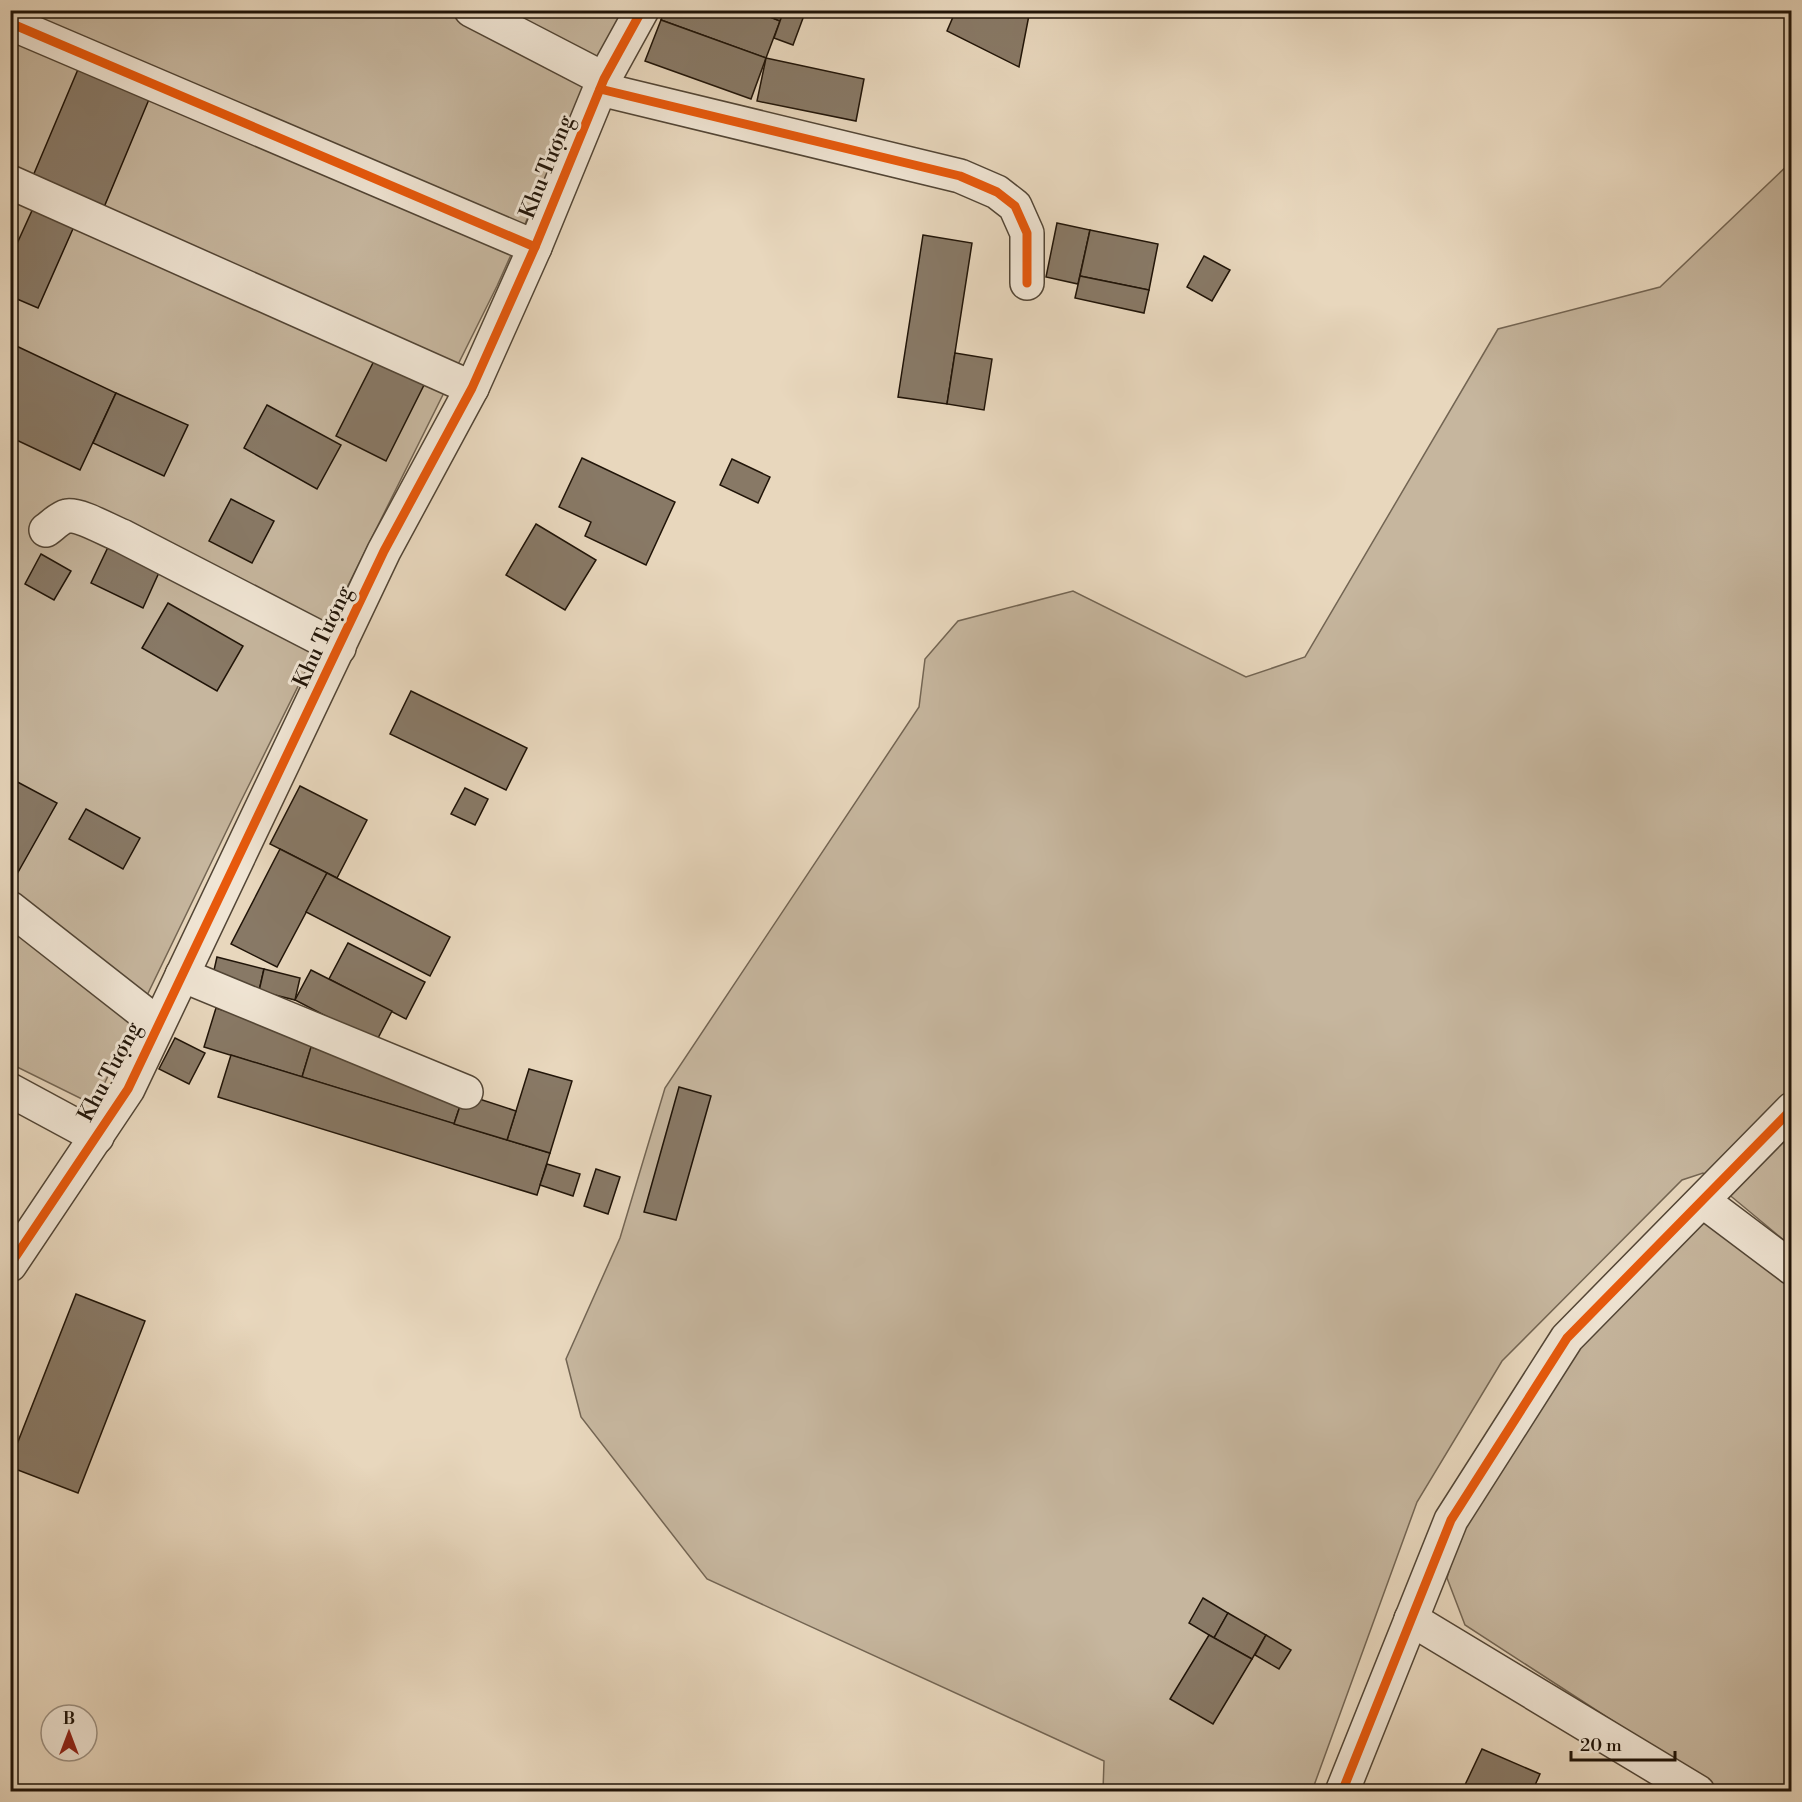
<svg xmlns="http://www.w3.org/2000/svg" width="1802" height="1802" font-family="'Libre Bodoni',serif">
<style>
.green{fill:#c6b69e;stroke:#736553;stroke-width:1.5}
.building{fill:#887966;stroke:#201408;stroke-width:1.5}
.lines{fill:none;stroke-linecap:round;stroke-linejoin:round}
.minor-casing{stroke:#524535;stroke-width:36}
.minor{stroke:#f0e5d4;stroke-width:33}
.cycleway-casing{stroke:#f0e5d4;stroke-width:13}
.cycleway{stroke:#e8590c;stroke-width:9}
.labels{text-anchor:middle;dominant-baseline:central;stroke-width:6;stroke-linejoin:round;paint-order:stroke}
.street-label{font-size:22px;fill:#201408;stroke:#f0e5d4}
</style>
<rect width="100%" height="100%" fill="#e8d7bd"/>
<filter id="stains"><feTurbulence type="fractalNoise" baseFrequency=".00333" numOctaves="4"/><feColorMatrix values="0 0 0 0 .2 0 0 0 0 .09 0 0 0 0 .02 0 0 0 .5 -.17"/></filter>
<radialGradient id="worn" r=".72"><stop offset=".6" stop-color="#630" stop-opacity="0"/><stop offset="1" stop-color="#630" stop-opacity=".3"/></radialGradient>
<g class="green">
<polygon points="10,11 623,11 589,82 497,286 241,801 94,1105 11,1064"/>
<polygon points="1791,162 1791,1246 1703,1173 1682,1180 1502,1361 1417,1502 1312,1791 1103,1791 1104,1761 707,1579 581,1417 566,1359 620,1238 665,1088 919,707 925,659 958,621 1073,591 1246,677 1305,657 1498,329 1660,287"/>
<polygon points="1699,1222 1717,1222 1791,1277 1791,1791 1721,1791 1465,1625 1447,1578 1463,1524 1579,1345"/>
</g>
<g class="building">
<polygon points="664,10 753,10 780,21 766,58 661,20"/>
<polygon points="753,10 784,10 780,21"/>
<polygon points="784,10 806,10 793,45 774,38"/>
<polygon points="956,10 1030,10 1019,67 947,31"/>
<polygon points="661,20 766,58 751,99 645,61"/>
<polygon points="766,58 864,79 856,121 757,101"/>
<polygon points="79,67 150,97 102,212 30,183"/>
<polygon points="35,204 76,222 38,308 10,296 10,259"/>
<polygon points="1057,223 1090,230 1078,284 1046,277"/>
<polygon points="1090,230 1158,244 1149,290 1080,276"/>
<polygon points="923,235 972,243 947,404 898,397"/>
<polygon points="1204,256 1230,270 1212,301 1187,287"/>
<polygon points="1080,276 1149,290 1144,313 1075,298"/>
<polygon points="10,343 116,393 80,470 10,437"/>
<polygon points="955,353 992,359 984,410 947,404"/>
<polygon points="377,355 427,379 386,461 336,436"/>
<polygon points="116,393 188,425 164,476 93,443"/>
<polygon points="267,405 341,445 317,489 244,448"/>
<polygon points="582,458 675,502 646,565 585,536 591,522 559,507"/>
<polygon points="732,459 770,477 758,503 720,485"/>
<polygon points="231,499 274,521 252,563 209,541"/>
<polygon points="536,524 596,560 565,610 506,575"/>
<polygon points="110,543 161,568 143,608 91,583"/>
<polygon points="41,554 71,571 54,600 25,584"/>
<polygon points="168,603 243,646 217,691 142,648"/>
<polygon points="411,691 527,748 506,790 390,734"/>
<polygon points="10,778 57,803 17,874 10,870"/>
<polygon points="300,786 367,820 337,878 270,844"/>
<polygon points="465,788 488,799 475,825 451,814"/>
<polygon points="86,809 140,838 123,869 69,839"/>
<polygon points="280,849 327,873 277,967 231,944"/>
<polygon points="327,873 450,937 430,976 306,912"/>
<polygon points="348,943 425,982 406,1019 329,979"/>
<polygon points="217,957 264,969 259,991 212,979"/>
<polygon points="264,969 300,978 295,1000 259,991"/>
<polygon points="311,970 392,1011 376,1042 295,1000"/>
<polygon points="216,1008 314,1038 302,1077 204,1047"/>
<polygon points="175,1038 205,1053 189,1084 159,1069"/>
<polygon points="311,1047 464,1094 454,1124 302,1077"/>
<polygon points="231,1055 550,1153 537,1195 218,1097"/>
<polygon points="529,1069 572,1081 550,1153 507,1140"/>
<polygon points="679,1087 711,1096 676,1220 644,1212"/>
<polygon points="464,1094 516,1111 507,1140 454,1124"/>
<polygon points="547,1164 580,1174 573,1196 540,1185"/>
<polygon points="596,1169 620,1177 608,1214 584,1206"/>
<polygon points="76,1294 145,1321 78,1493 10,1467 10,1462"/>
<polygon points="1203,1598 1228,1613 1214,1638 1189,1623"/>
<polygon points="1228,1613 1266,1635 1252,1659 1214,1638"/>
<polygon points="1209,1635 1252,1659 1213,1724 1170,1699"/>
<polygon points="1266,1635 1291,1650 1279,1669 1255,1655"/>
<polygon points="1482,1749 1540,1774 1532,1792 1474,1792 1464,1787"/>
</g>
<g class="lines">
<g class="minor-casing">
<g id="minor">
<polyline points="471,10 604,79"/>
<polyline points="10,23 535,247"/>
<polyline points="600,89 960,176 997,192 1015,206 1027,233 1027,283"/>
<polyline points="10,182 472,388"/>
<path d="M46,530C52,526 59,518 67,516C80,514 109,531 122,536L339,648"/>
<polyline points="10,908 158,1024"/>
<polyline points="182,975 466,1092"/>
<polyline points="10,1090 97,1137"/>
<polyline points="1703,1201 1792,1268"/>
<polyline points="10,1265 128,1089 384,551 472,388 535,247 604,79 642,10"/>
<polyline points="1411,1619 1698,1792"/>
<polyline points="1342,1792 1451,1520 1567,1338 1792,1109"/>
</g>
</g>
<use href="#minor" class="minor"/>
<g class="cycleway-casing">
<g id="cycleway">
<polyline points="10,23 535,247"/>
<polyline points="600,89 960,176 997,192 1015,206 1027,233 1027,283"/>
<polyline points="10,1265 128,1089 384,551 472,388 535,247 604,79 642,10"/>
<polyline points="1342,1792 1451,1520 1567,1338 1792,1109"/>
</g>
</g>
<use href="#cycleway" class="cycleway"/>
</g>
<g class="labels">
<g class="street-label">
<text transform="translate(547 167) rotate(-68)">Khu Tượng</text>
<text transform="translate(323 637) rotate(-65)">Khu Tượng</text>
<text transform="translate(110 1072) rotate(-62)">Khu Tượng</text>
</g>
</g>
<rect width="1802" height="1802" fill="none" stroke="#e8d7bd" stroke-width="36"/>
<rect x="12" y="12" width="1778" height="1778" fill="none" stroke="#201408" stroke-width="3"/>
<rect x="18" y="18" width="1766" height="1766" fill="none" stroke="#201408" stroke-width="1.5"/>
<g transform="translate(69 1733)"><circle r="28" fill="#f0e5d4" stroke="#9d9182" stroke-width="1.5"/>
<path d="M0-4.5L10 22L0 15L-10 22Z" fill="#8f2418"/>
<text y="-9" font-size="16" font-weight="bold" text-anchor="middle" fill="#201408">B</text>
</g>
<path d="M1571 1751v9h104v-9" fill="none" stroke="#201408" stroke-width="3"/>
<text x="1580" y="1751" font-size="18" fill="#201408" stroke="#f0e5d4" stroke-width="4.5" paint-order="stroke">20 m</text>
<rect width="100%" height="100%" filter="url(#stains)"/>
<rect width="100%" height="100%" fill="url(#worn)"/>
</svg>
